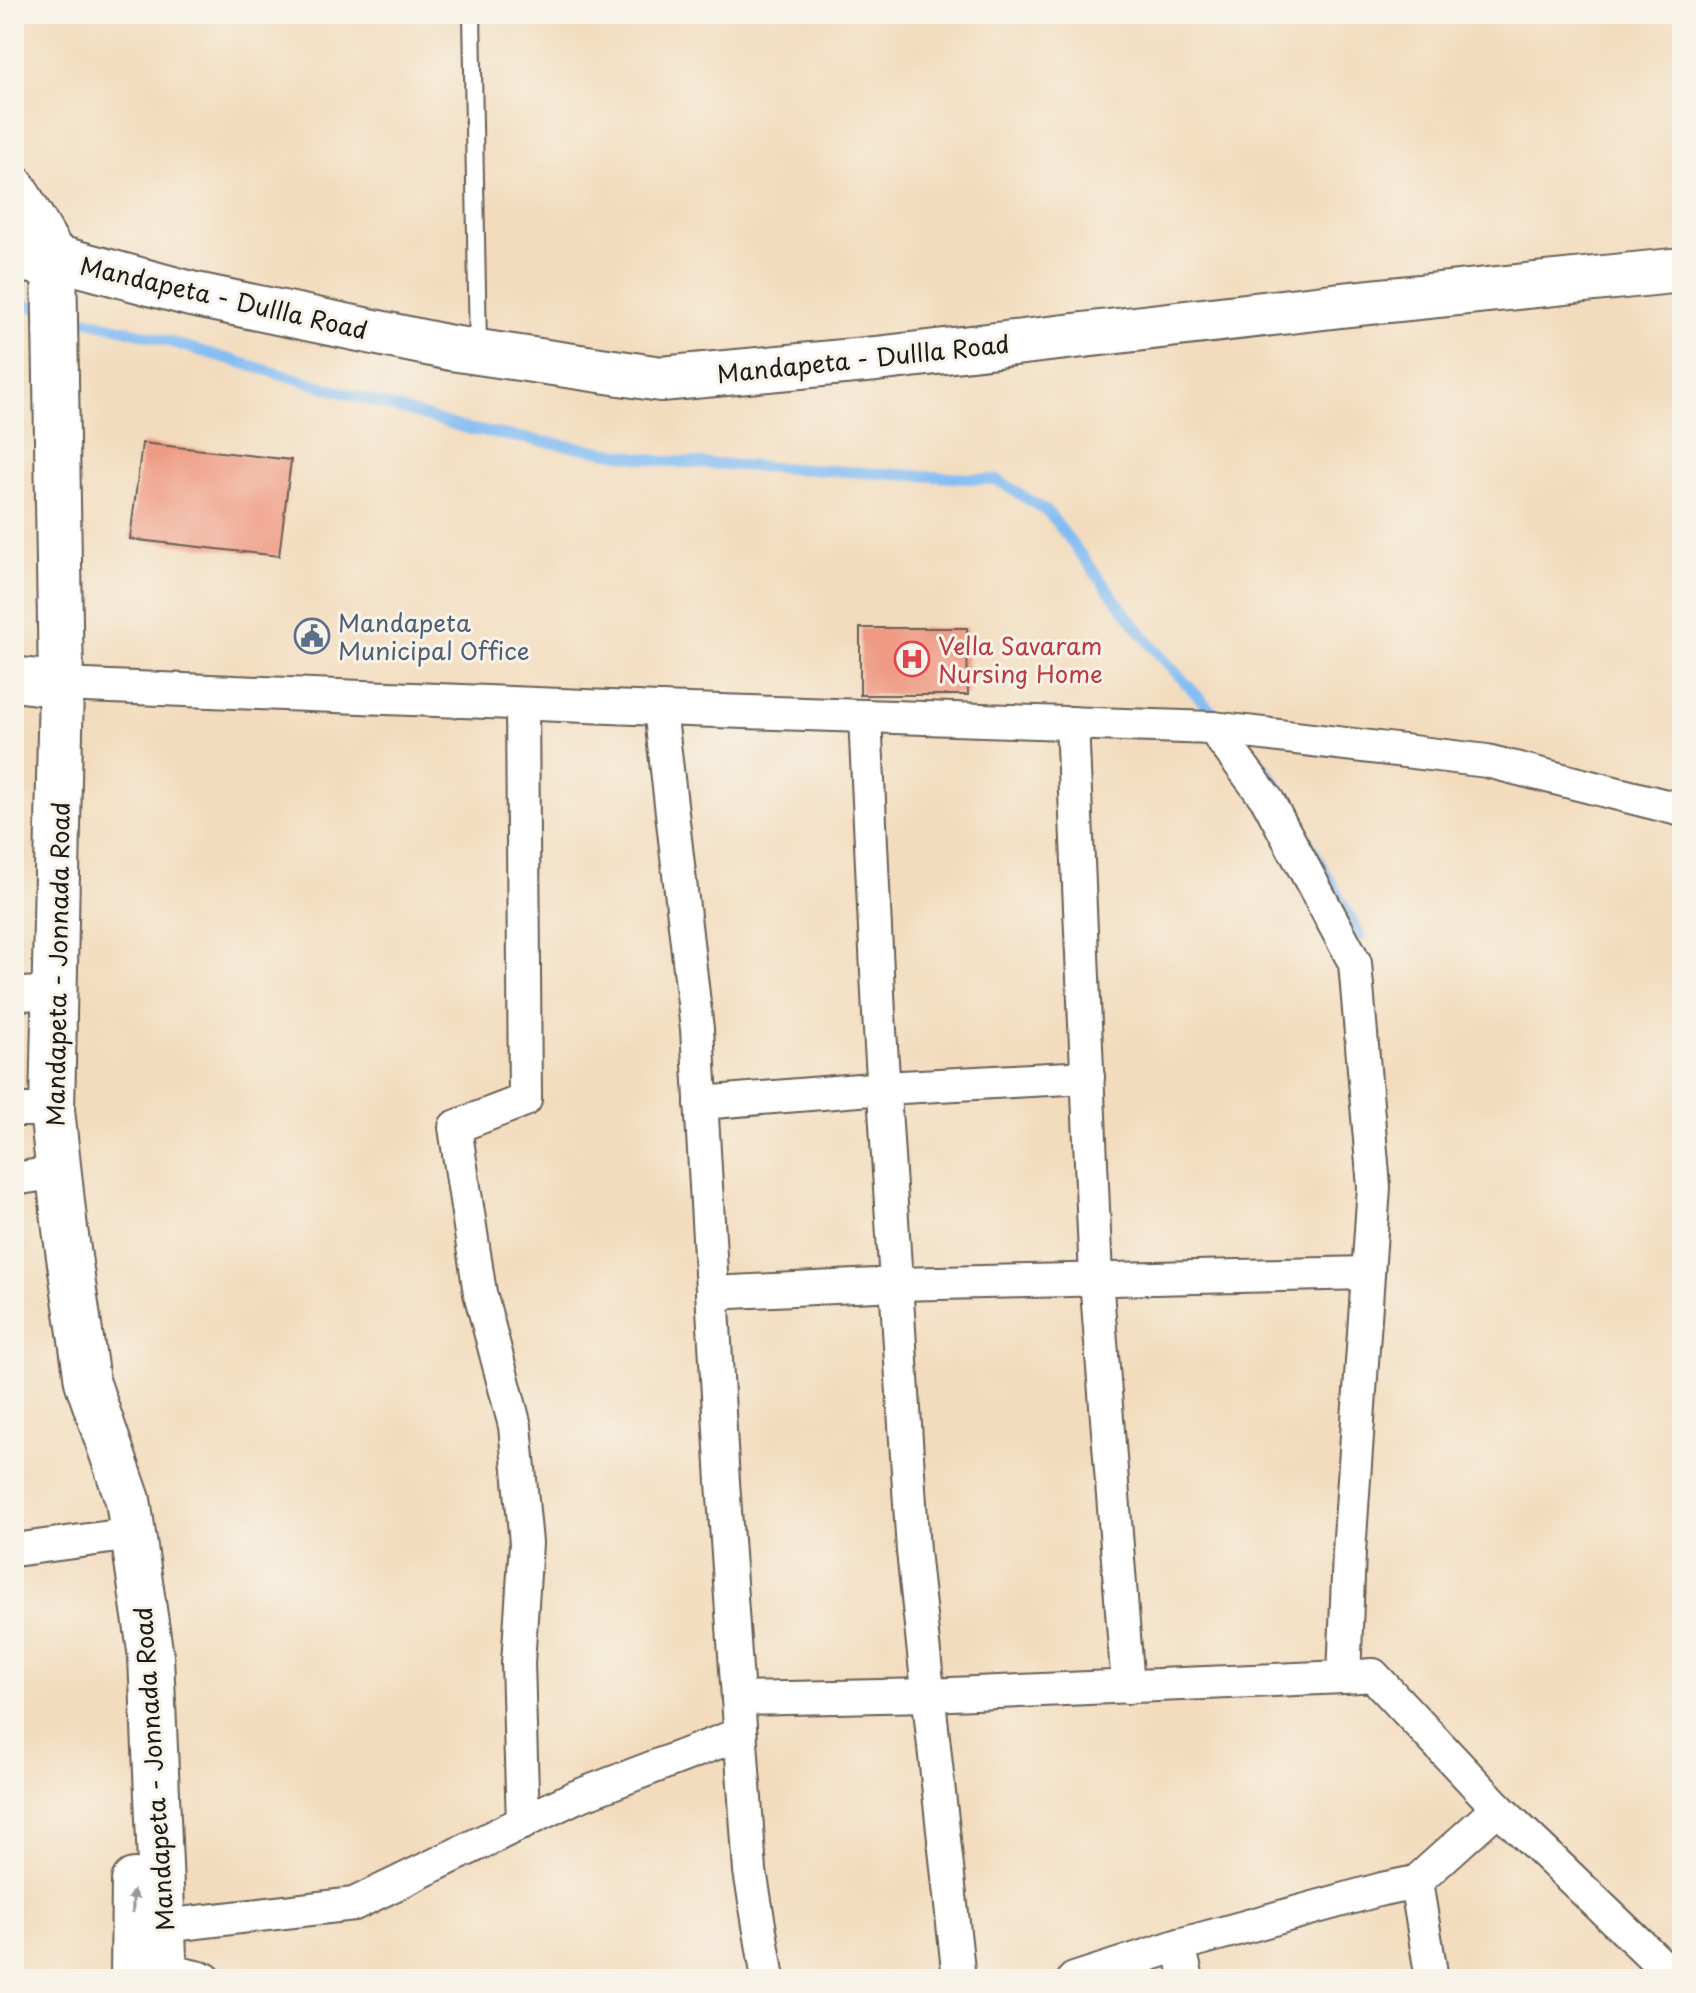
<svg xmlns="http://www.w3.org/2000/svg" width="1696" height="1993" font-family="'Playpen Sans',sans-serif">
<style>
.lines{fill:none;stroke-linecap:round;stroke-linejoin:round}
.stream{stroke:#82bcf3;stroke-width:11}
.building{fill:#ef9a83}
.lane-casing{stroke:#675f54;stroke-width:20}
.street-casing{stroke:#675f54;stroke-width:36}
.primary-casing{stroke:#675f54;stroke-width:48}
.lane{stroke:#fff;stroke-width:16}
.street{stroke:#fff;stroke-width:32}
.primary{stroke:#fff;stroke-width:44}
.oneway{fill:#999}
.labels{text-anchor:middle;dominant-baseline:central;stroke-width:6;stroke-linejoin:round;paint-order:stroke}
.street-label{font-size:24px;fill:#1c1c1c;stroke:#f7f3e8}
.service-label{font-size:24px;fill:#4e5e75;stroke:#f7f3e8;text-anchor:start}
.health-label{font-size:24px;fill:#be3a42;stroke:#f7f3e8;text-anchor:start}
</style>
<rect width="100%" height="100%" fill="#f7f3e8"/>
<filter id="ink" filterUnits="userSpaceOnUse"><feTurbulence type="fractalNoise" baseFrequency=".0125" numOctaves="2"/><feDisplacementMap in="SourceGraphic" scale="16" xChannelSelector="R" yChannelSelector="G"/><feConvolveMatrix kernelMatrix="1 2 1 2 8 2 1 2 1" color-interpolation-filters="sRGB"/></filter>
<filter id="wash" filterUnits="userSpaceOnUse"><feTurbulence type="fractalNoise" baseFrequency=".006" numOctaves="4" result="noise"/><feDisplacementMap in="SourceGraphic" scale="32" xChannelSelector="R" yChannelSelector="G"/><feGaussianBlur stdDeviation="1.8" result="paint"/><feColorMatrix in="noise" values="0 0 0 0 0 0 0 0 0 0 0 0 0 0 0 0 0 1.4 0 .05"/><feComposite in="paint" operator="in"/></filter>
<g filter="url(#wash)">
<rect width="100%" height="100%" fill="#f3dcbd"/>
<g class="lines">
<g class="stream">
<polyline points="14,302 46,310"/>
<polyline points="63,314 146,335 468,429 660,461 997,480 1048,512 1153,648 1222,722"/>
<polyline points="1250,752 1272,777 1287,802"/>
<polyline points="1295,817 1360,936"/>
</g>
</g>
<g id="blocks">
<g class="building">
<polygon points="142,443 291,460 279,556 130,539"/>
<polygon points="860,628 967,628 968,695 860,695"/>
</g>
</g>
</g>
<g filter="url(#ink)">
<use href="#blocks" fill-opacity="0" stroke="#675f54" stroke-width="2"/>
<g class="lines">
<g class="lane-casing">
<polyline id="lane" points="472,14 478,348"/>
</g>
<g class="street-casing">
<g id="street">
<polyline points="14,264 54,271"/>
<polyline points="61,685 660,709 1213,728 1487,761 1682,810"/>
<polyline points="522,704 525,1100 455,1127 480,1293 515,1426 526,1543 518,1663 523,1823"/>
<polyline points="660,709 697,1029 723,1482 750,1871 768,1979"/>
<polyline points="865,716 879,1014 913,1551 959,1979"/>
<polyline points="1072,723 1096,1278 1128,1687"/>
<polyline points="1213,728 1268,801 1355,963 1374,1187 1349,1552 1344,1677 1373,1675 1498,1808 1676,1979"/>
<polyline points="14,994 54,993"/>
<polyline points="701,1103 883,1088 1088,1077"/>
<polyline points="14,1110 52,1110"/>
<polyline points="14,1179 59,1172"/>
<polyline points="712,1293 896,1284 1368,1273"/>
<polyline points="14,1550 133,1534"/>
<polyline points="738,1699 928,1695 1344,1677"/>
<polyline points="1416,1882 1432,1979"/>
<polyline points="163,1926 354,1904 573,1798 740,1734"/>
<polyline points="1179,1945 1187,1979"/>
<polyline points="165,1970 205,1979"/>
<polyline points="1074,1979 1179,1945 1382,1889 1416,1882 1498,1808"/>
</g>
</g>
<g class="primary-casing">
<g id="primary">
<polyline points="14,188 54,257 61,685 52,1110 65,1229 87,1381 128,1500 151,1657 165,1979"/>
<polyline points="54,257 191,294 451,348 661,379 876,359 1341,305 1682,270"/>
<polyline points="14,679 61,685"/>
<polyline points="133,1979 134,1881"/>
</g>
</g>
<use href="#lane" class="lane"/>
<use href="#street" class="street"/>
<use href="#primary" class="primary"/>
</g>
<defs><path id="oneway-solid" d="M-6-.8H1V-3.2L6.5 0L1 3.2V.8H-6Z" transform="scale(2)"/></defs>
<use class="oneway" href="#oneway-solid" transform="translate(133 1901) rotate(-89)"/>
</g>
<defs>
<g id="civic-ring" transform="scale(1.8)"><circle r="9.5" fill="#f7f3e8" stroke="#5c6f8a" stroke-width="1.5"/><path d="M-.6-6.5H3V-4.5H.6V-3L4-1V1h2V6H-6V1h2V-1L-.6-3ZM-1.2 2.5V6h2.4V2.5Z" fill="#5c6f8a"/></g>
<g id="hospital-ring" transform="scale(1.8)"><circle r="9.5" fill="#f7f3e8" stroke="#e0444e" stroke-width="1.5"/><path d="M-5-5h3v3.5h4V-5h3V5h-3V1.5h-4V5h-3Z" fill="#e0444e"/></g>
</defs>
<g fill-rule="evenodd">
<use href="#civic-ring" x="312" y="636"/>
<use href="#hospital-ring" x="912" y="659"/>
</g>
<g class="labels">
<g class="street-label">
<text transform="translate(224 297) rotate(13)">Mandapeta - Dullla Road</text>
<text transform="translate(863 358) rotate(-6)">Mandapeta - Dullla Road</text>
<text transform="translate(57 964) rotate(-89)">Mandapeta - Jonnada Road</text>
<text transform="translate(153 1769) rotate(-94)">Mandapeta - Jonnada Road</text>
</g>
<g class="service-label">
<text x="338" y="622">Mandapeta<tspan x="338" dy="28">Municipal Office</tspan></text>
</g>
<g class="health-label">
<text x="938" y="645">Vella Savaram<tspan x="938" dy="28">Nursing Home</tspan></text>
</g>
</g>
<rect width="1696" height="1993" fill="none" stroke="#f7f3e8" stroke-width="48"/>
</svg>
